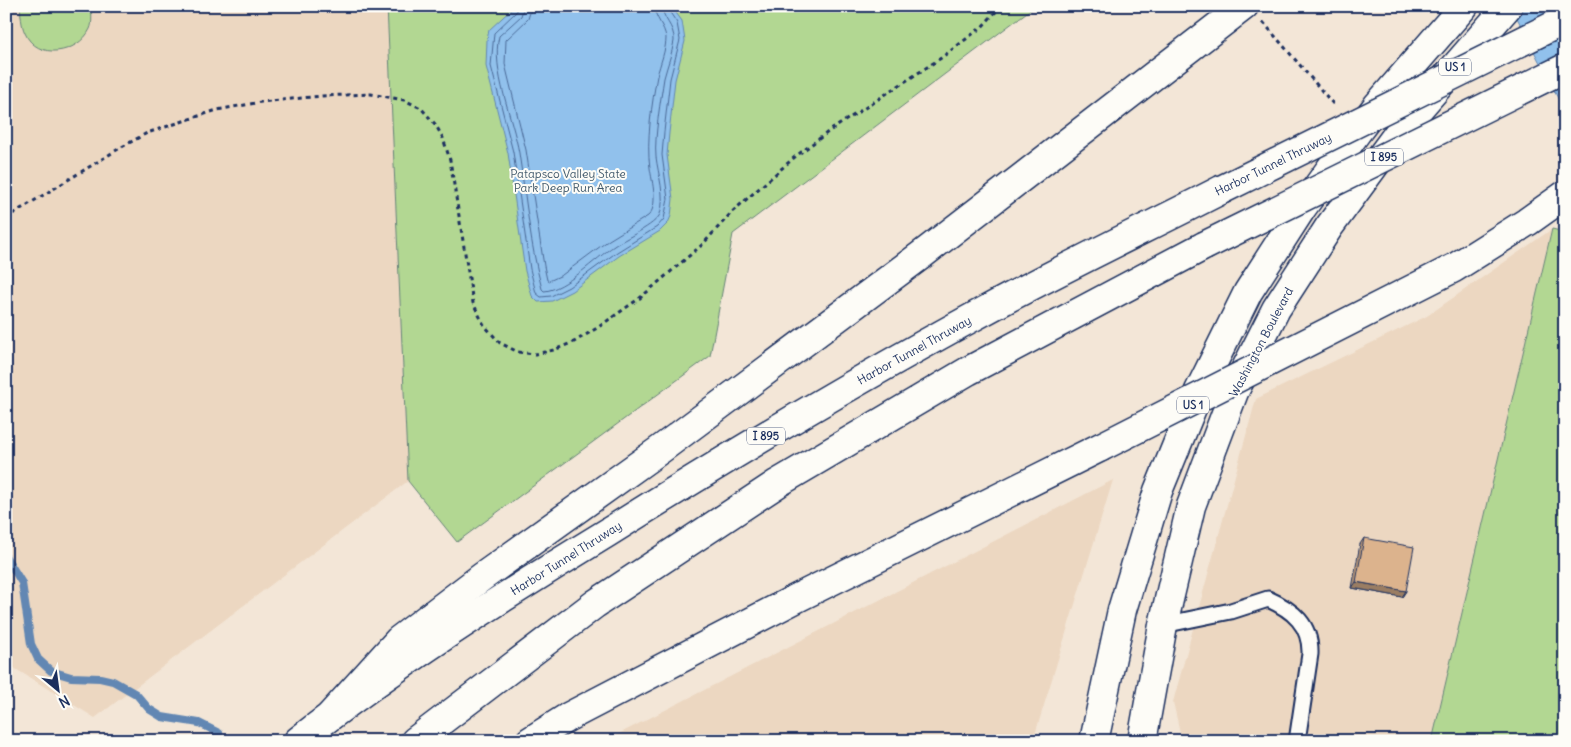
<svg xmlns="http://www.w3.org/2000/svg" width="1571" height="747" font-family="Delius,sans-serif">
<style>
.built{fill:#ecd7c1}
.green{fill:#b2d792;stroke:#668378}
.water{fill:#91c1ec;stroke:#6287b3}
.lines{fill:none;stroke-linecap:round;stroke-linejoin:round}
.shore{stroke:#4a6997;stroke-width:1}
.stream{stroke:#6287b3;stroke-width:8}
.service-casing{stroke:#1b2f5e;stroke-width:19}
.primary-casing{stroke:#1b2f5e;stroke-width:31}
.motorway-casing{stroke:#1b2f5e;stroke-width:31}
.path{stroke:#1b2f5e;stroke-width:3;stroke-dasharray:4 4;stroke-linecap:butt}
.service{stroke:#fdfcf7;stroke-width:15}
.primary{stroke:#fdfcf7;stroke-width:28}
.motorway{stroke:#fdfcf7;stroke-width:28}
.motorway-bridge-casing{stroke:#1b2f5e;stroke-width:31;stroke-linecap:butt}
.motorway-bridge{stroke:#fdfcf7;stroke-width:28}
.wall{fill:#bd9a79;stroke:#1b2f5e}
.shaded-wall{fill:#9a7d63;stroke:#1b2f5e}
.building{fill:#dcb38d;stroke:#1b2f5e}
.labels{text-anchor:middle;dominant-baseline:central;stroke-width:4;stroke-linejoin:round;paint-order:stroke}
.shield{fill:#fdfcf7;stroke:#5f6c8c;stroke-width:1}
.shield-label{font-size:11px;font-weight:bold;fill:#1b2f5e}
.street-label{font-size:12px;fill:#1b2f5e;stroke:#fdfcf7}
.park-label{font-size:12px;fill:#41596b;stroke:#fdfcf7}
</style>
<rect width="100%" height="100%" fill="#f3e6d7"/>
<filter id="ink" filterUnits="userSpaceOnUse"><feTurbulence type="fractalNoise" baseFrequency=".02" numOctaves="2"/><feDisplacementMap in="SourceGraphic" scale="10" xChannelSelector="R" yChannelSelector="G"/><feConvolveMatrix kernelMatrix="1 2 1 2 8 2 1 2 1" color-interpolation-filters="sRGB"/></filter>
<g filter="url(#ink)">
<g class="built">
<polygon points="6,6 387,6 408,481 95,718 6,663"/>
<polygon points="1552,229 1432,741 1182,741 1173,702 1256,399 1427,316"/>
<polygon points="1113,480 1033,741 605,741"/>
</g>
<g class="green">
<path d="M20,6H92C91,13 93,23 90,29C78,54 37,61 25,33C21,25 21,14 20,6Z"/>
<polygon points="387,6 1035,6 733,234 710,356 457,542 408,481"/>
<polygon points="1552,229 1565,232 1565,741 1432,741"/>
</g>
<g class="water">
<polygon points="515,6 671,6 682,21 685,41 675,80 669,133 667,155 673,199 671,216 668,223 660,231 619,256 572,291 552,301 538,302 532,296 525,271 508,153 486,66 487,40 489,30"/>
<polygon points="1511,6 1565,6 1565,112"/>
</g>
<g class="lines">
<g class="shore">
<polyline points="518,6 516,12 494,33 491,66 513,152 530,269 536,293 541,297 551,296 569,287 617,252 657,227 664,219 668,199 662,155 664,132 670,79 680,40 677,23 669,11 668,6"/>
<path d="M524,6L521,16L499,36C491,70 513,118 519,153C526,198 530,244 542,289L544,291C565,290 596,258 614,246C624,239 656,225 660,214C666,197 658,174 656,157C654,138 661,98 664,78C667,66 672,54 674,41C675,26 662,19 662,6"/>
<path d="M532,6L528,19L506,40L505,64L526,150L544,266L547,280L549,281L562,275L609,240L648,216C659,206 652,182 650,168C646,142 652,102 657,76C660,64 666,50 666,38C665,26 655,19 654,6"/>
</g>
<polyline class="stream" points="6,557 22,583 31,644 38,659 51,671 71,677 100,678 113,681 136,694 149,709 162,717 199,723 219,733"/>
<g class="service-casing">
<path id="service" d="M1163,625L1231,611L1268,599C1293,610 1311,625 1310,654L1297,741"/>
</g>
<g class="primary-casing">
<g id="primary">
<polyline points="1094,741 1122,610 1158,491 1199,391 1248,292 1302,208 1357,132 1377,106 1464,6"/>
<polyline points="1142,741 1163,625 1191,506 1234,392 1276,309 1329,227 1402,128 1508,6"/>
</g>
</g>
<g class="motorway-casing">
<g id="motorway">
<polyline points="331,715 399,640 482,577 661,449 924,253 1244,6"/>
<path d="M298,741C396,664 501,598 607,533C728,457 850,384 975,316C1056,271 1139,232 1221,190"/>
<polyline points="415,741 595,604 778,483 968,371 1204,246"/>
<polyline points="530,741 568,717 799,597 1101,447"/>
</g>
</g>
<g class="path">
<polyline points="1263,22 1334,105"/>
<polyline points="6,218 120,148 147,133 217,110 261,102 322,96 371,94 404,100 421,108 435,124 443,138 450,160 473,303 484,325 500,343 518,352 535,354 554,350 574,342 597,328 640,298 703,244 732,212 796,156 828,132 941,58 982,27 1001,6"/>
</g>
<use href="#service" class="service"/>
<use href="#primary" class="primary"/>
<use href="#motorway" class="motorway"/>
<g class="motorway-bridge-casing">
<g id="motorway-bridge">
<polyline points="1221,190 1565,20"/>
<polyline points="1204,246 1565,68"/>
<polyline points="1101,447 1454,268 1527,222 1565,195"/>
</g>
</g>
<use href="#motorway-bridge" class="motorway-bridge"/>
</g>
<polygon class="wall" points="1364,538 1406,591 1402,597 1352,588 1360,544"/>
<polygon class="shaded-wall" points="1356,582 1406,591 1402,597 1352,588"/>
<polygon class="building" points="1364,538 1414,547 1406,591 1356,582"/>
</g>
<g class="labels">
<g class="shield">
<rect x="1439" y="58.5" width="32" height="17" rx="4"/>
<rect x="1365" y="148.5" width="38" height="17" rx="4"/>
<rect x="1177" y="396.5" width="32" height="17" rx="4"/>
<rect x="747" y="427.5" width="38" height="17" rx="4"/>
</g>
<g class="shield-label">
<text x="1455" y="67">US 1</text>
<text x="1384" y="157">I 895</text>
<text x="1193" y="405">US 1</text>
<text x="766" y="436">I 895</text>
</g>
<g class="street-label">
<text transform="translate(1273 164) rotate(-26)">Harbor Tunnel Thruway</text>
<text transform="translate(1261 342) rotate(-62)">Washington Boulevard</text>
<text transform="translate(914 350) rotate(-29)">Harbor Tunnel Thruway</text>
<text transform="translate(566 558) rotate(-32)">Harbor Tunnel Thruway</text>
</g>
<g class="park-label">
<text x="568" y="173">Patapsco Valley State<tspan x="568" dy="14">Park Deep Run Area</tspan></text>
</g>
</g>
<rect width="1571" height="747" fill="none" stroke="#fdfcf7" stroke-width="25"/>
<rect x="12" y="12" width="1546" height="722" fill="none" stroke="#1b2f5e" stroke-width="2" filter="url(#ink)"/>
<g transform="translate(58 690) rotate(151)" stroke="#fdfcf7" stroke-width="4" paint-order="stroke">
<path d="M0-4L9 19L0 12L-9 19Z" fill="#1b2f5e"/>
<text y="-8" font-size="14" font-weight="bold" text-anchor="middle" fill="#1b2f5e">N</text>
</g>
</svg>
